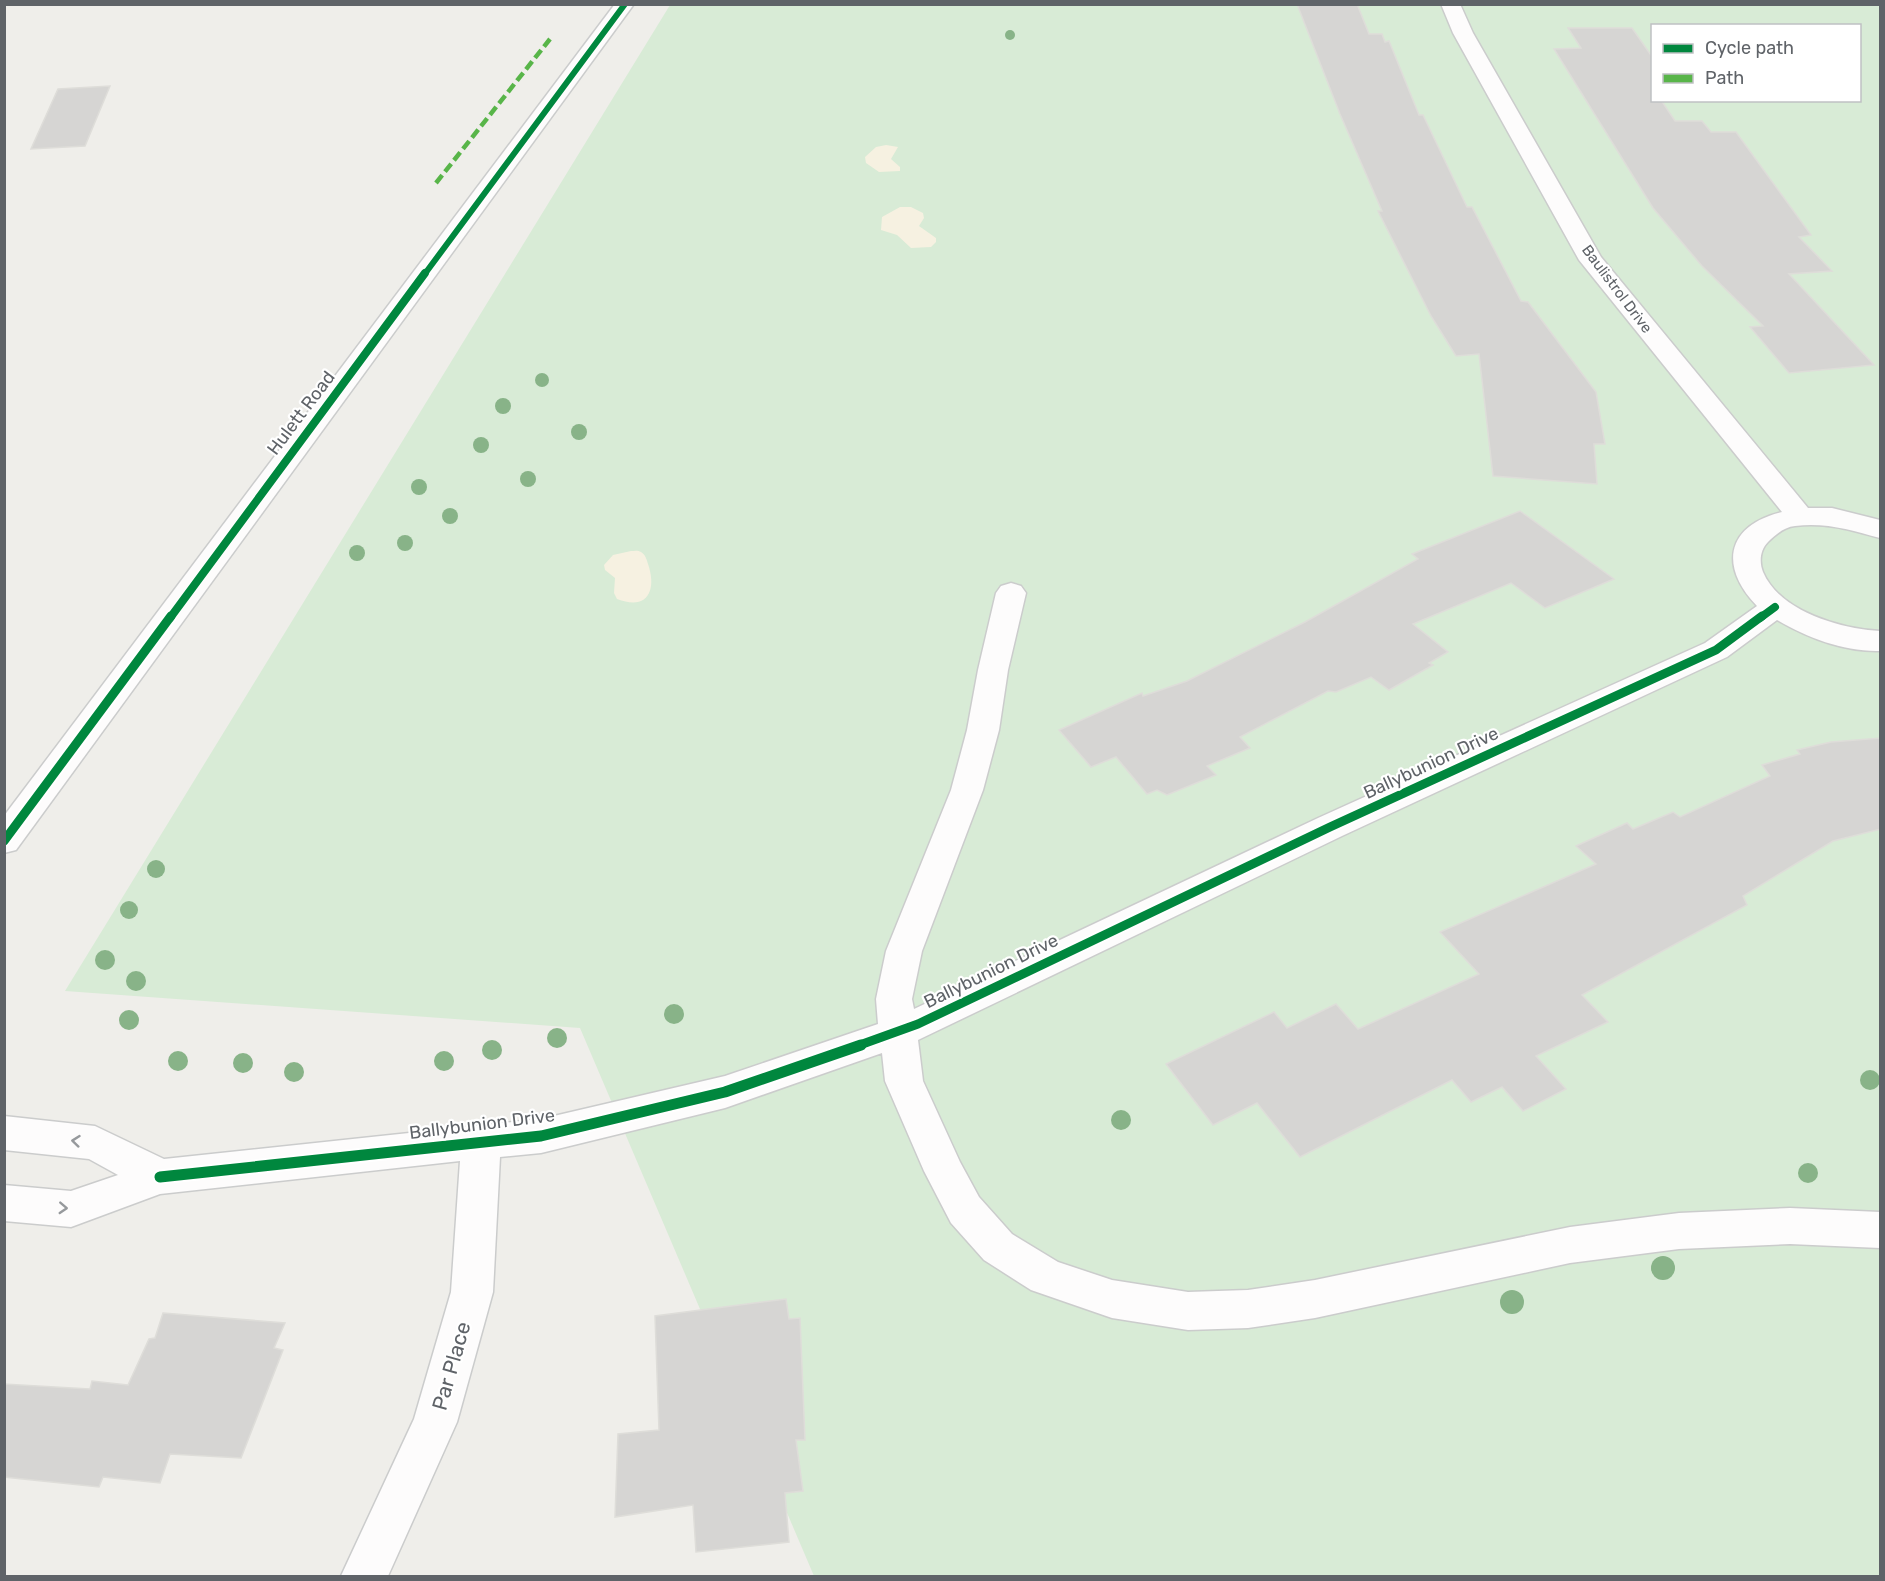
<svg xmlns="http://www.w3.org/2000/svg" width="1885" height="1581" font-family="Rubik,sans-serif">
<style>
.green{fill:#d8ebd6;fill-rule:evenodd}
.sand{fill:#f6f1e1}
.building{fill:#d6d5d3;stroke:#deddd9;stroke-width:1.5}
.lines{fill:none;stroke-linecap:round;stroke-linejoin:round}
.minor-casing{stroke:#cbcccc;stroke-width:3}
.minor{fill:#fdfcfc;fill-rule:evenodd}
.quiet{stroke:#58b549;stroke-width:4.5;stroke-dasharray:10 4.5;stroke-linecap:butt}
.cycleway-far3-casing{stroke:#fff;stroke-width:8}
.cycleway-far2-casing{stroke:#fff;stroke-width:10}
.cycleway-far1-casing{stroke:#fff;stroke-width:13}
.cycleway-casing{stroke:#fff;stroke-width:15}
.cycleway-far3{stroke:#00873e;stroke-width:6}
.cycleway-far2{stroke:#00873e;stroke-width:8}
.cycleway-far1{stroke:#00873e;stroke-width:9}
.cycleway{stroke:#00873e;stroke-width:11}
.tree{fill:#88b388}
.oneway{stroke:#96999c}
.labels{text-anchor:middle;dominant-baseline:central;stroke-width:4.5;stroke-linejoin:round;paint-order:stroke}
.far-street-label{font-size:15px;fill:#5f6368;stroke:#fff}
.street-label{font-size:18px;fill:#5f6368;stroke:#fff}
.near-street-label{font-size:21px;fill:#5f6368;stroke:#fff}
</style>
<rect width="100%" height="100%" fill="#efeeea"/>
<path class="green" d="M670,5H1880V1576H814L580,1028L65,991ZM1652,26H1860V100H1652Z"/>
<g class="sand">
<polygon points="886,145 898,147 891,159 900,167 900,171 879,172 866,163 865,157 876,147"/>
<polygon points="900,207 911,207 923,213 924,218 919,226 936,238 936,242 931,247 911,248 897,235 881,230 882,217"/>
<path d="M631,551C634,551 638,550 641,552C645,554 647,560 648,564C657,590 648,611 617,599L614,593L615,578L605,570L604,565L613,555Z"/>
</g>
<g class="building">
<polygon points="1297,4 1357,4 1369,34 1382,34 1385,42 1389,41 1419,115 1423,115 1467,207 1472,207 1521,301 1528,302 1596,392 1605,444 1594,444 1597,484 1493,476 1479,354 1456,356 1431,316 1378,211 1382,211 1340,114"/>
<polygon points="1568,28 1632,28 1653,58 1653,100 1661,100 1675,121 1702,121 1711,132 1736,132 1811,235 1799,237 1832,271 1789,274 1874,365 1789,373 1750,327 1763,326 1702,266 1653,208 1554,49 1581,48"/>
<polygon points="110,86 85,146 31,149 58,89"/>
<polygon points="1520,511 1614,579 1545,608 1511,583 1413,624 1448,652 1429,663 1433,665 1389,690 1371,677 1336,692 1328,691 1240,737 1250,748 1207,766 1216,775 1167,795 1157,790 1147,794 1116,757 1091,767 1059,730 1142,693 1143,696 1187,681 1305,622 1418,559 1412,554"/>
<polygon points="1881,738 1881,829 1833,841 1743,896 1747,905 1582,995 1608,1022 1536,1056 1566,1089 1523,1111 1502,1087 1471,1102 1452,1080 1300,1157 1257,1103 1213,1125 1166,1064 1274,1012 1287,1028 1336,1004 1358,1029 1479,974 1440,932 1596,864 1576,846 1627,823 1633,829 1673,812 1680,817 1770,776 1762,765 1800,754 1797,750 1831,742"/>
<polygon points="786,1299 789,1319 800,1318 805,1440 796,1440 803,1491 785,1493 789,1542 696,1552 693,1505 615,1517 618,1434 659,1430 655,1316"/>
<polygon points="163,1313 285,1323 274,1348 283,1350 241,1458 170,1454 160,1483 103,1477 99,1487 4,1477 4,1384 90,1389 92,1381 128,1385 149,1339 155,1338"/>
</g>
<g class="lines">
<g class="minor-casing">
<g id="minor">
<polygon points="615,4 634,4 16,850 4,853 4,816"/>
<path d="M1441,4H1460L1473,33L1601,257L1808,508H1832L1880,520V538C1851,530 1825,522 1795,526C1784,527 1775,535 1768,542C1760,550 1759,562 1763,572C1780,612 1842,629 1880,631V651C1844,652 1808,638 1777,620L1727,657L1342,836L918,1040L923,1081L960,1162L979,1197L1012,1234L1058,1262L1112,1280L1188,1292L1248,1290L1315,1280L1570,1227L1679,1213L1790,1208L1880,1212V1248L1790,1244L1679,1249L1570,1263L1315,1318L1248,1328L1188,1330L1112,1318L1031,1290L984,1260L951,1223L924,1171L885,1081L882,1053L725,1108L541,1153L500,1157L493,1292L457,1422L388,1576H341L414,1419L451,1292L460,1161L160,1194L71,1227L4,1221V1185L71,1191L118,1175L89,1159L4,1150V1116L95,1126L164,1159L541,1119L725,1076L878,1024L876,999L886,951L951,790L967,730L978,670L996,593L1001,586L1011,583L1021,586L1026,593L1008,670L999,730L983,790L922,951L912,999L914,1009L1318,818L1705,643L1757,606C1718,566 1727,525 1782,512L1579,260L1453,33Z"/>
</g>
</g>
<use href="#minor" class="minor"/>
<polyline class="quiet" points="436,183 550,39"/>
<g class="cycleway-far3-casing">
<polyline id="cycleway-far3" points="424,275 625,4"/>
</g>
<g class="cycleway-far2-casing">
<g id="cycleway-far2">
<polyline points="170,618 425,273"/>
<polyline points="1760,618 1775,607"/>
</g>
</g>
<g class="cycleway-far1-casing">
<g id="cycleway-far1">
<polyline points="4,841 171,616"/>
<polyline points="857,1046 918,1024 1330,827 1716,650 1762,616"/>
</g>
</g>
<g class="cycleway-casing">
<polyline id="cycleway" points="160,1177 541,1136 725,1092 861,1045"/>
</g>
<use href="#cycleway-far3" class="cycleway-far3"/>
<use href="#cycleway-far2" class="cycleway-far2"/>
<use href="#cycleway-far1" class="cycleway-far1"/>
<use href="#cycleway" class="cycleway"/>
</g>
<g class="tree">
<circle cx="1010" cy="35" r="5"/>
<circle cx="542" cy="380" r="7"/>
<circle cx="503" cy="406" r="8"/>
<circle cx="579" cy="432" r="8"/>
<circle cx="481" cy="445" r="8"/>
<circle cx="528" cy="479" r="8"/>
<circle cx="419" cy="487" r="8"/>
<circle cx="450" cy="516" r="8"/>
<circle cx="405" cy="543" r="8"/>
<circle cx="357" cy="553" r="8"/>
<circle cx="156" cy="869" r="9"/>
<circle cx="129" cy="910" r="9"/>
<circle cx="105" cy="960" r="10"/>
<circle cx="136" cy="981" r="10"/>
<circle cx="674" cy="1014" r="10"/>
<circle cx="129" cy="1020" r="10"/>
<circle cx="557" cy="1038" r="10"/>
<circle cx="492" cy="1050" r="10"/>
<circle cx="178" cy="1061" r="10"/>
<circle cx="444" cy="1061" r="10"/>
<circle cx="243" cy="1063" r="10"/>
<circle cx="294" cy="1072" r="10"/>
<circle cx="1870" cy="1080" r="10"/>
<circle cx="1121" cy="1120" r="10"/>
<circle cx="1808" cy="1173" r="10"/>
<circle cx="1663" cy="1268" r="12"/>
<circle cx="1512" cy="1302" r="12"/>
</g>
<defs><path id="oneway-chevron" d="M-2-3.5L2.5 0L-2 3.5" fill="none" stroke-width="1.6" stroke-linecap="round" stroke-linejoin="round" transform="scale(1.5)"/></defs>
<g class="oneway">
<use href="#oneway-chevron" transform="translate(76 1141) rotate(-174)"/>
<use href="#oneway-chevron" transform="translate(63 1208) rotate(3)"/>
</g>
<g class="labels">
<g class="far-street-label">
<text transform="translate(1617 289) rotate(53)">Baulistrol Drive</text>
</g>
<g class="street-label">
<text transform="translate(301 413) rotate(-53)">Hulett Road</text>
<text transform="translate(1431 763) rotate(-25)">Ballybunion Drive</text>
<text transform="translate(991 971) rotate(-26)">Ballybunion Drive</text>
<text transform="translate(482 1124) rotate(-7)">Ballybunion Drive</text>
</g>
<g class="near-street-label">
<text transform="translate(451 1366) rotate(-74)">Par Place</text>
</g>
</g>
<rect width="1885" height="1581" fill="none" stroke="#5f6368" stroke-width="12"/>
<rect x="1651" y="24" width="210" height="78" fill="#ffffff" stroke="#bfc1c3" stroke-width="1.5"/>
<rect x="1663" y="44" width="30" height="9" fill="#00873e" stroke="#bfc1c3" stroke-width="1.5"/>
<text x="1705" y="54" font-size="18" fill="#5f6368">Cycle path</text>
<rect x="1663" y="74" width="30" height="9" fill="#58b549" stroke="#bfc1c3" stroke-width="1.5"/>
<text x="1705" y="84" font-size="18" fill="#5f6368">Path</text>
</svg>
